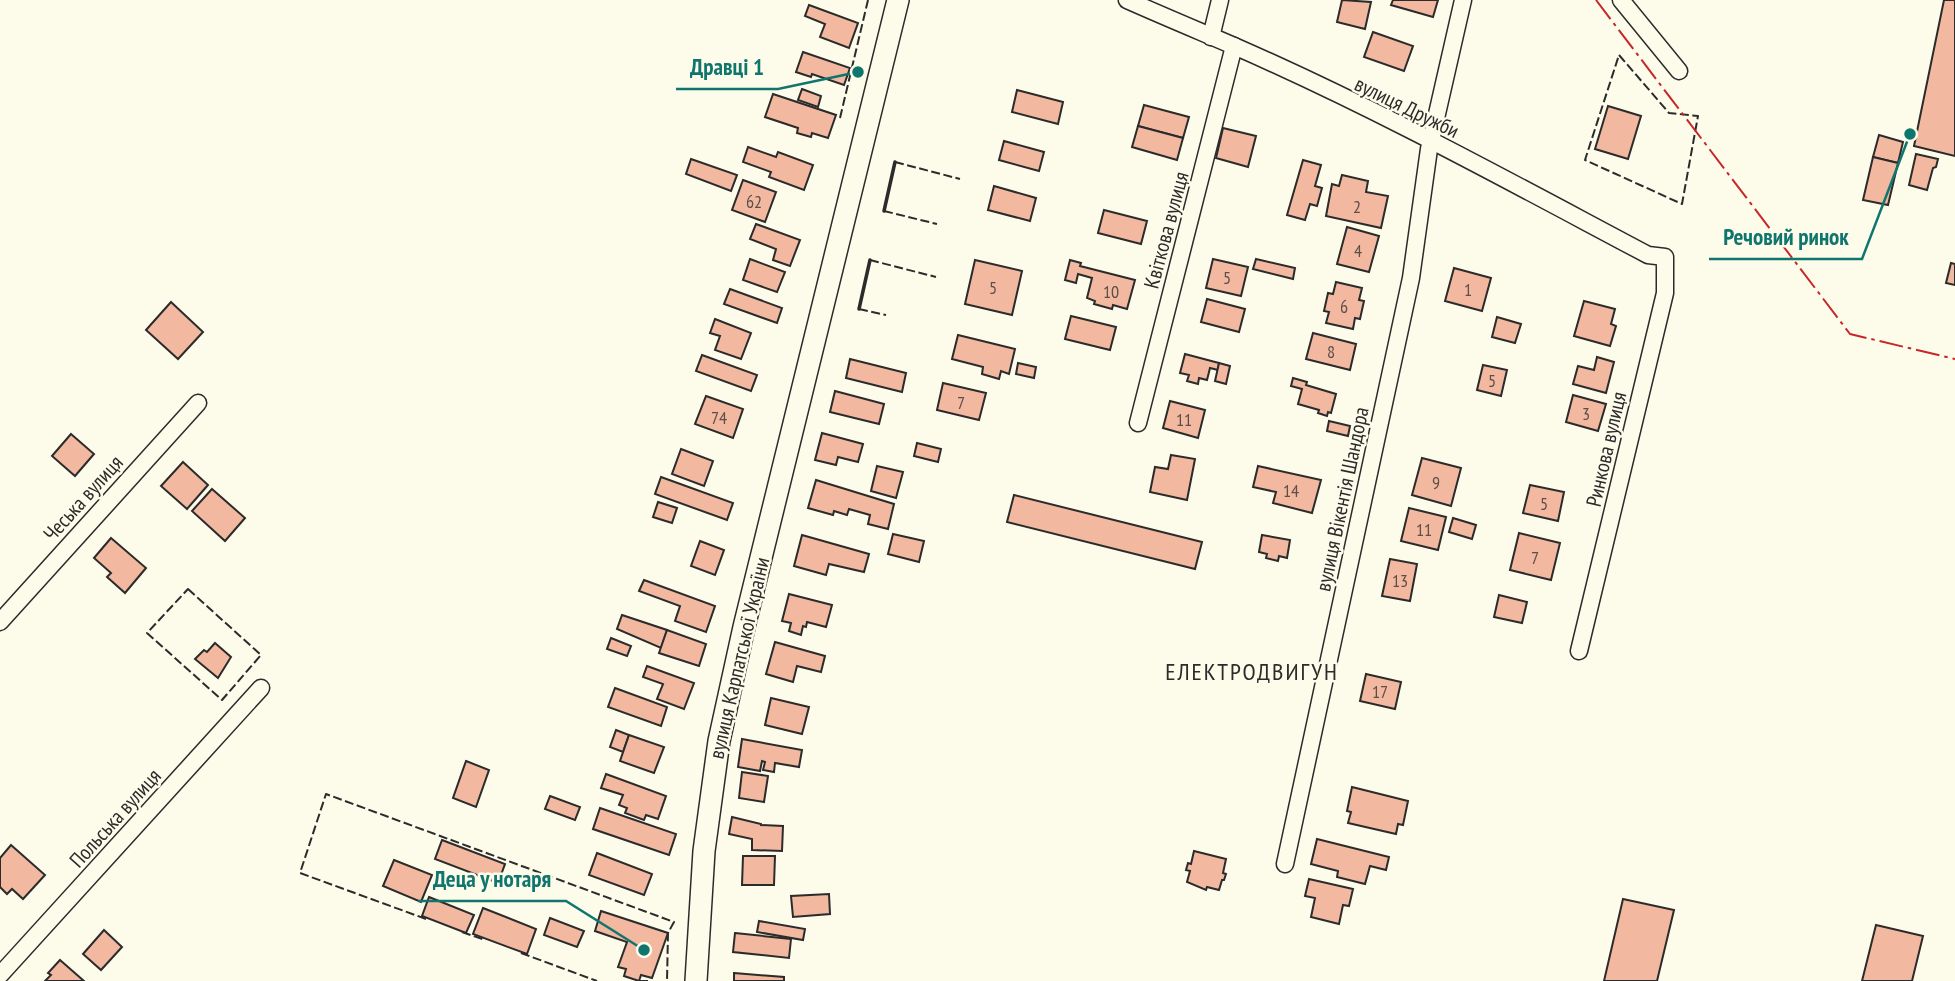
<svg xmlns="http://www.w3.org/2000/svg" width="1955" height="981" font-family="'PT Sans Narrow',sans-serif">
<style>
.building{fill:#f2b8a0;stroke:#2b2b2b;stroke-width:2}
.lines{fill:none;stroke-linecap:round;stroke-linejoin:round}
.street-casing{stroke:#2b2b2b;stroke-width:19}
.secondary-casing{stroke:#2b2b2b;stroke-width:24}
.street{stroke:#fdfbea;stroke-width:16}
.secondary{stroke:#fdfbea;stroke-width:21}
.fence{stroke:#2b2b2b;stroke-width:2;stroke-dasharray:9 3.5;stroke-linecap:butt}
.wall{stroke:#2b2b2b;stroke-width:3.5}
.power{stroke:#c62828;stroke-width:2;stroke-dasharray:24 5 3.5 5;stroke-linecap:butt}
.labels{text-anchor:middle;dominant-baseline:central;stroke-width:5;stroke-linejoin:round;paint-order:stroke}
.number-label{font-size:18px;fill:#5d4e48}
.street-label{font-size:21px;fill:#2b2b2b;stroke:#fdfbea}
.quarter-label{font-size:24px;letter-spacing:2px;fill:#2b2b2b;stroke:#fdfbea}
.leader{fill:none;stroke:#0f766e;stroke-width:2.5}
.callout-dot{fill:#0f766e;stroke:#fdfbea;stroke-width:2.5}
.callout-label{font-size:23px;text-anchor:middle;font-weight:bold;fill:#0f766e;stroke:#fdfbea;stroke-width:5;stroke-linejoin:round;paint-order:stroke}
</style>
<rect width="100%" height="100%" fill="#fdfbea"/>
<g class="building">
<polygon points="1342,0 1371,2 1365,29 1337,22"/>
<polygon points="1393,0 1438,0 1433,17 1391,5"/>
<polygon points="1944,0 1955,0 1955,156 1914,146"/>
<polygon points="809,5 858,23 849,48 820,37 825,24 805,16"/>
<polygon points="1373,32 1413,46 1404,71 1364,57"/>
<polygon points="803,52 850,68 844,85 812,74 811,77 796,72"/>
<polygon points="802,89 821,96 818,107 798,100"/>
<polygon points="1017,90 1063,102 1058,124 1012,112"/>
<polygon points="773,94 836,115 828,138 812,133 811,137 797,133 798,128 765,117"/>
<polygon points="1144,105 1189,117 1183,138 1138,126"/>
<polygon points="1608,106 1641,116 1628,159 1595,149"/>
<polygon points="1138,126 1183,138 1177,160 1132,147"/>
<polygon points="1223,128 1256,136 1248,167 1216,158"/>
<polygon points="1879,135 1903,142 1898,163 1873,157"/>
<polygon points="1004,141 1044,152 1039,171 999,160"/>
<polygon points="748,147 776,157 778,152 813,165 804,190 769,177 771,172 743,162"/>
<polygon points="1916,154 1938,159 1936,167 1933,168 1927,190 1909,185"/>
<polygon points="1873,157 1898,163 1888,205 1863,200"/>
<polygon points="691,159 737,175 731,191 686,174"/>
<polygon points="1303,160 1321,165 1315,186 1322,188 1317,206 1310,204 1305,220 1287,215"/>
<polygon points="1342,175 1368,181 1366,192 1388,196 1381,228 1326,216 1332,184 1339,186"/>
<polygon points="743,180 776,192 765,222 732,210"/>
<polygon points="994,186 1036,198 1030,221 988,210"/>
<polygon points="1104,210 1147,221 1141,244 1098,233"/>
<polygon points="756,224 800,240 790,266 773,260 776,249 750,239"/>
<polygon points="1347,227 1379,236 1369,272 1337,264"/>
<polygon points="750,259 785,272 777,292 743,280"/>
<polygon points="1213,259 1248,267 1241,296 1206,288"/>
<polygon points="1256,259 1295,268 1293,279 1253,269"/>
<polygon points="975,260 1022,271 1012,315 965,304"/>
<polygon points="1070,260 1081,263 1080,266 1135,280 1127,309 1113,305 1112,309 1094,304 1095,301 1087,298 1092,278 1078,274 1076,283 1065,280"/>
<polygon points="1951,263 1955,264 1955,285 1946,283"/>
<polygon points="1454,268 1491,278 1482,311 1445,301"/>
<polygon points="1336,282 1362,288 1359,300 1364,301 1360,319 1355,318 1353,329 1326,323 1329,312 1324,311 1328,293 1333,294"/>
<polygon points="730,289 782,308 777,323 724,304"/>
<polygon points="1207,299 1245,309 1239,332 1201,322"/>
<polygon points="1584,301 1615,309 1611,324 1616,326 1610,346 1574,336"/>
<polygon points="171,302 203,332 178,359 146,330"/>
<polygon points="1071,316 1116,327 1110,350 1065,339"/>
<polygon points="1497,317 1521,324 1515,343 1492,337"/>
<polygon points="715,319 751,333 741,359 715,350 720,336 710,333"/>
<polygon points="1313,333 1356,344 1350,370 1306,359"/>
<polygon points="958,335 1015,349 1009,374 1001,371 999,379 982,374 983,367 952,359"/>
<polygon points="1185,354 1219,363 1218,370 1210,368 1207,380 1199,378 1198,384 1187,381 1189,375 1180,373"/>
<polygon points="702,355 757,375 751,391 696,371"/>
<polygon points="1597,357 1614,362 1606,393 1573,384 1578,366 1594,370"/>
<polygon points="850,359 906,373 902,392 846,378"/>
<polygon points="1018,363 1036,367 1034,378 1016,374"/>
<polygon points="1219,363 1230,366 1226,384 1215,381"/>
<polygon points="1483,365 1507,370 1501,396 1477,390"/>
<polygon points="1293,378 1307,382 1306,385 1336,394 1331,413 1328,412 1327,416 1318,413 1319,410 1298,404 1302,389 1291,386"/>
<polygon points="943,383 986,393 979,420 937,410"/>
<polygon points="835,391 884,404 879,424 830,412"/>
<polygon points="1573,395 1606,404 1598,431 1566,422"/>
<polygon points="706,396 743,409 733,438 695,424"/>
<polygon points="1170,401 1205,410 1198,438 1163,428"/>
<polygon points="1329,421 1350,426 1348,436 1327,431"/>
<polygon points="822,433 863,444 858,462 838,457 836,465 815,460"/>
<polygon points="71,434 94,454 75,476 52,456"/>
<polygon points="917,443 941,449 938,462 914,456"/>
<polygon points="681,449 713,461 704,486 672,474"/>
<polygon points="1171,455 1195,459 1187,500 1150,492 1155,467 1168,469"/>
<polygon points="1422,458 1461,468 1451,506 1412,495"/>
<polygon points="183,462 208,485 187,509 161,486"/>
<polygon points="877,466 903,472 896,498 871,491"/>
<polygon points="1258,466 1321,480 1312,513 1273,503 1276,492 1253,487"/>
<polygon points="661,477 733,503 727,520 655,494"/>
<polygon points="816,480 894,504 888,529 868,524 870,515 849,509 847,515 834,511 833,515 808,508"/>
<polygon points="1530,485 1564,492 1558,521 1523,513"/>
<polygon points="212,489 245,518 225,541 192,511"/>
<polygon points="1014,495 1202,542 1195,569 1007,522"/>
<polygon points="658,502 677,508 672,523 653,517"/>
<polygon points="1409,508 1446,517 1438,550 1401,541"/>
<polygon points="1453,518 1476,525 1472,539 1449,532"/>
<polygon points="1519,533 1560,543 1551,580 1510,570"/>
<polygon points="893,534 924,541 919,562 888,554"/>
<polygon points="802,535 869,554 864,572 829,564 826,575 794,566"/>
<polygon points="1262,535 1290,540 1287,558 1279,556 1278,561 1266,558 1267,554 1259,552"/>
<polygon points="111,538 146,568 125,593 107,577 111,573 94,558"/>
<polygon points="700,541 724,550 715,575 691,566"/>
<polygon points="1390,559 1417,564 1410,601 1382,596"/>
<polygon points="644,580 715,606 706,632 675,621 680,606 639,591"/>
<polygon points="789,594 832,605 826,627 807,622 806,627 803,626 801,635 789,631 791,623 782,621"/>
<polygon points="1499,595 1527,602 1522,623 1494,617"/>
<polygon points="622,615 667,630 661,648 617,629"/>
<polygon points="667,630 706,644 699,666 659,653"/>
<polygon points="611,638 631,646 627,656 607,649"/>
<polygon points="775,642 825,656 821,672 797,666 793,682 766,674"/>
<polygon points="215,643 231,657 218,678 195,659 204,650 207,652"/>
<polygon points="647,666 694,683 684,709 657,699 663,684 643,677"/>
<polygon points="1366,674 1401,682 1395,709 1360,701"/>
<polygon points="615,688 667,707 661,726 608,707"/>
<polygon points="771,698 809,707 802,734 765,725"/>
<polygon points="616,730 629,735 623,752 610,747"/>
<polygon points="629,735 664,747 654,773 620,761"/>
<polygon points="742,739 802,750 799,767 775,763 774,772 763,770 765,762 762,761 760,771 738,767"/>
<polygon points="466,761 489,770 476,807 453,798"/>
<polygon points="742,772 768,776 764,802 739,798"/>
<polygon points="606,774 666,796 658,819 646,815 644,820 625,813 627,808 619,805 623,795 601,788"/>
<polygon points="1352,787 1408,801 1403,825 1398,824 1396,834 1348,823 1351,812 1347,811"/>
<polygon points="550,796 580,807 575,820 545,809"/>
<polygon points="600,808 676,834 669,855 593,829"/>
<polygon points="732,817 761,824 761,825 783,826 782,851 752,850 752,839 729,834"/>
<polygon points="1317,839 1389,857 1386,870 1370,866 1365,884 1337,877 1338,871 1311,864"/>
<polygon points="442,840 505,864 498,883 435,859"/>
<polygon points="11,845 45,875 23,899 12,889 7,894 0,887 0,858"/>
<polygon points="1194,851 1226,859 1223,873 1226,874 1224,880 1222,880 1219,890 1207,887 1206,890 1187,882 1190,871 1186,870 1188,863 1191,864"/>
<polygon points="597,853 652,874 644,895 589,875"/>
<polygon points="743,856 775,856 774,885 742,885"/>
<polygon points="394,860 432,875 421,902 383,886"/>
<polygon points="1309,879 1353,889 1349,906 1343,905 1339,924 1311,917 1315,898 1305,896"/>
<polygon points="829,894 830,914 793,917 791,896"/>
<polygon points="429,897 474,915 466,933 422,916"/>
<polygon points="1623,899 1674,910 1657,981 1604,981"/>
<polygon points="483,908 536,929 527,954 473,934"/>
<polygon points="601,911 668,933 652,978 641,975 639,981 624,976 626,969 618,967 627,942 595,931"/>
<polygon points="550,918 584,931 577,947 544,935"/>
<polygon points="759,921 805,929 803,940 757,932"/>
<polygon points="1876,925 1923,936 1912,981 1862,981"/>
<polygon points="104,930 122,947 101,970 83,954"/>
<polygon points="735,933 791,939 789,958 733,952"/>
<polygon points="60,960 84,981 45,981 51,975 48,973"/>
<polygon points="734,973 784,977 784,981 734,981"/>
</g>
<g class="lines">
<g class="street-casing">
<g id="street">
<path d="M1127,0C1163,16 1199,31 1234,46C1376,108 1512,183 1648,255L1665,257V293L1579,651"/>
<polyline points="1621,0 1679,71"/>
<polyline points="1211,37 1220,0"/>
<polyline points="1138,423 1234,46"/>
<polyline points="0,622 198,403"/>
<polyline points="1285,864 1411,278 1429,149 1463,0"/>
<polyline points="0,975 261,688"/>
</g>
</g>
<g class="secondary-casing">
<polyline id="secondary" points="696,981 704,851 719,741 744,627 898,0"/>
</g>
<use href="#street" class="street"/>
<use href="#secondary" class="secondary"/>
<g class="fence">
<polygon points="1619,55 1669,113 1698,116 1682,204 1585,160"/>
<polyline points="840,118 868,0"/>
<polyline points="895,162 960,179"/>
<polyline points="884,211 937,224"/>
<polyline points="870,260 936,277"/>
<polyline points="859,309 886,315"/>
<polygon points="188,589 261,655 222,700 147,633"/>
<polyline points="426,919 300,873 326,794 674,922 668,933 667,981"/>
<polyline points="462,932 485,940"/>
<polyline points="521,953 597,981"/>
<polyline points="639,981 648,981"/>
</g>
<g class="wall">
<polyline points="884,211 895,162"/>
<polyline points="859,309 870,260"/>
</g>
<polyline class="power" points="1596,0 1850,334 1955,359"/>
</g>
<g class="labels">
<g class="number-label">
<text x="754" y="201">62</text>
<text x="1357" y="206">2</text>
<text x="1358" y="250">4</text>
<text x="1227" y="277">5</text>
<text x="993" y="287">5</text>
<text x="1468" y="289">1</text>
<text x="1111" y="291">10</text>
<text x="1344" y="306">6</text>
<text x="1331" y="351">8</text>
<text x="1492" y="380">5</text>
<text x="961" y="402">7</text>
<text x="1586" y="413">3</text>
<text x="719" y="417">74</text>
<text x="1184" y="419">11</text>
<text x="1436" y="482">9</text>
<text x="1291" y="490">14</text>
<text x="1544" y="503">5</text>
<text x="1424" y="529">11</text>
<text x="1535" y="557">7</text>
<text x="1400" y="580">13</text>
<text x="1380" y="691">17</text>
</g>
<g class="street-label">
<text transform="translate(1407 107) rotate(26)">вулиця Дружби</text>
<text transform="translate(1166 230) rotate(-75)">Квіткова вулиця</text>
<text transform="translate(1606 449) rotate(-77)">Ринкова вулиця</text>
<text transform="translate(83 498) rotate(-48)">Чеська вулиця</text>
<text transform="translate(1342 499) rotate(-78)">вулиця Вікентія Шандора</text>
<text transform="translate(739 658) rotate(-77)">вулиця Карпатської України</text>
<text transform="translate(115 818) rotate(-48)">Польська вулиця</text>
</g>
<g class="quarter-label">
<text x="1252" y="671">ЕЛЕКТРОДВИГУН</text>
</g>
</g>
<path class="leader" d="M858 72L778 89H676M1910 134L1862 259H1709M644 950L566 901H418"/>
<g class="callout-dot">
<circle cx="858" cy="72" r="7"/>
<circle cx="1910" cy="134" r="7"/>
<circle cx="644" cy="950" r="7"/>
</g>
<g class="callout-label">
<text x="727" y="75">Дравці 1</text>
<text x="1786" y="245">Речовий ринок</text>
<text x="492" y="887">Деца у нотаря</text>
</g>
</svg>
